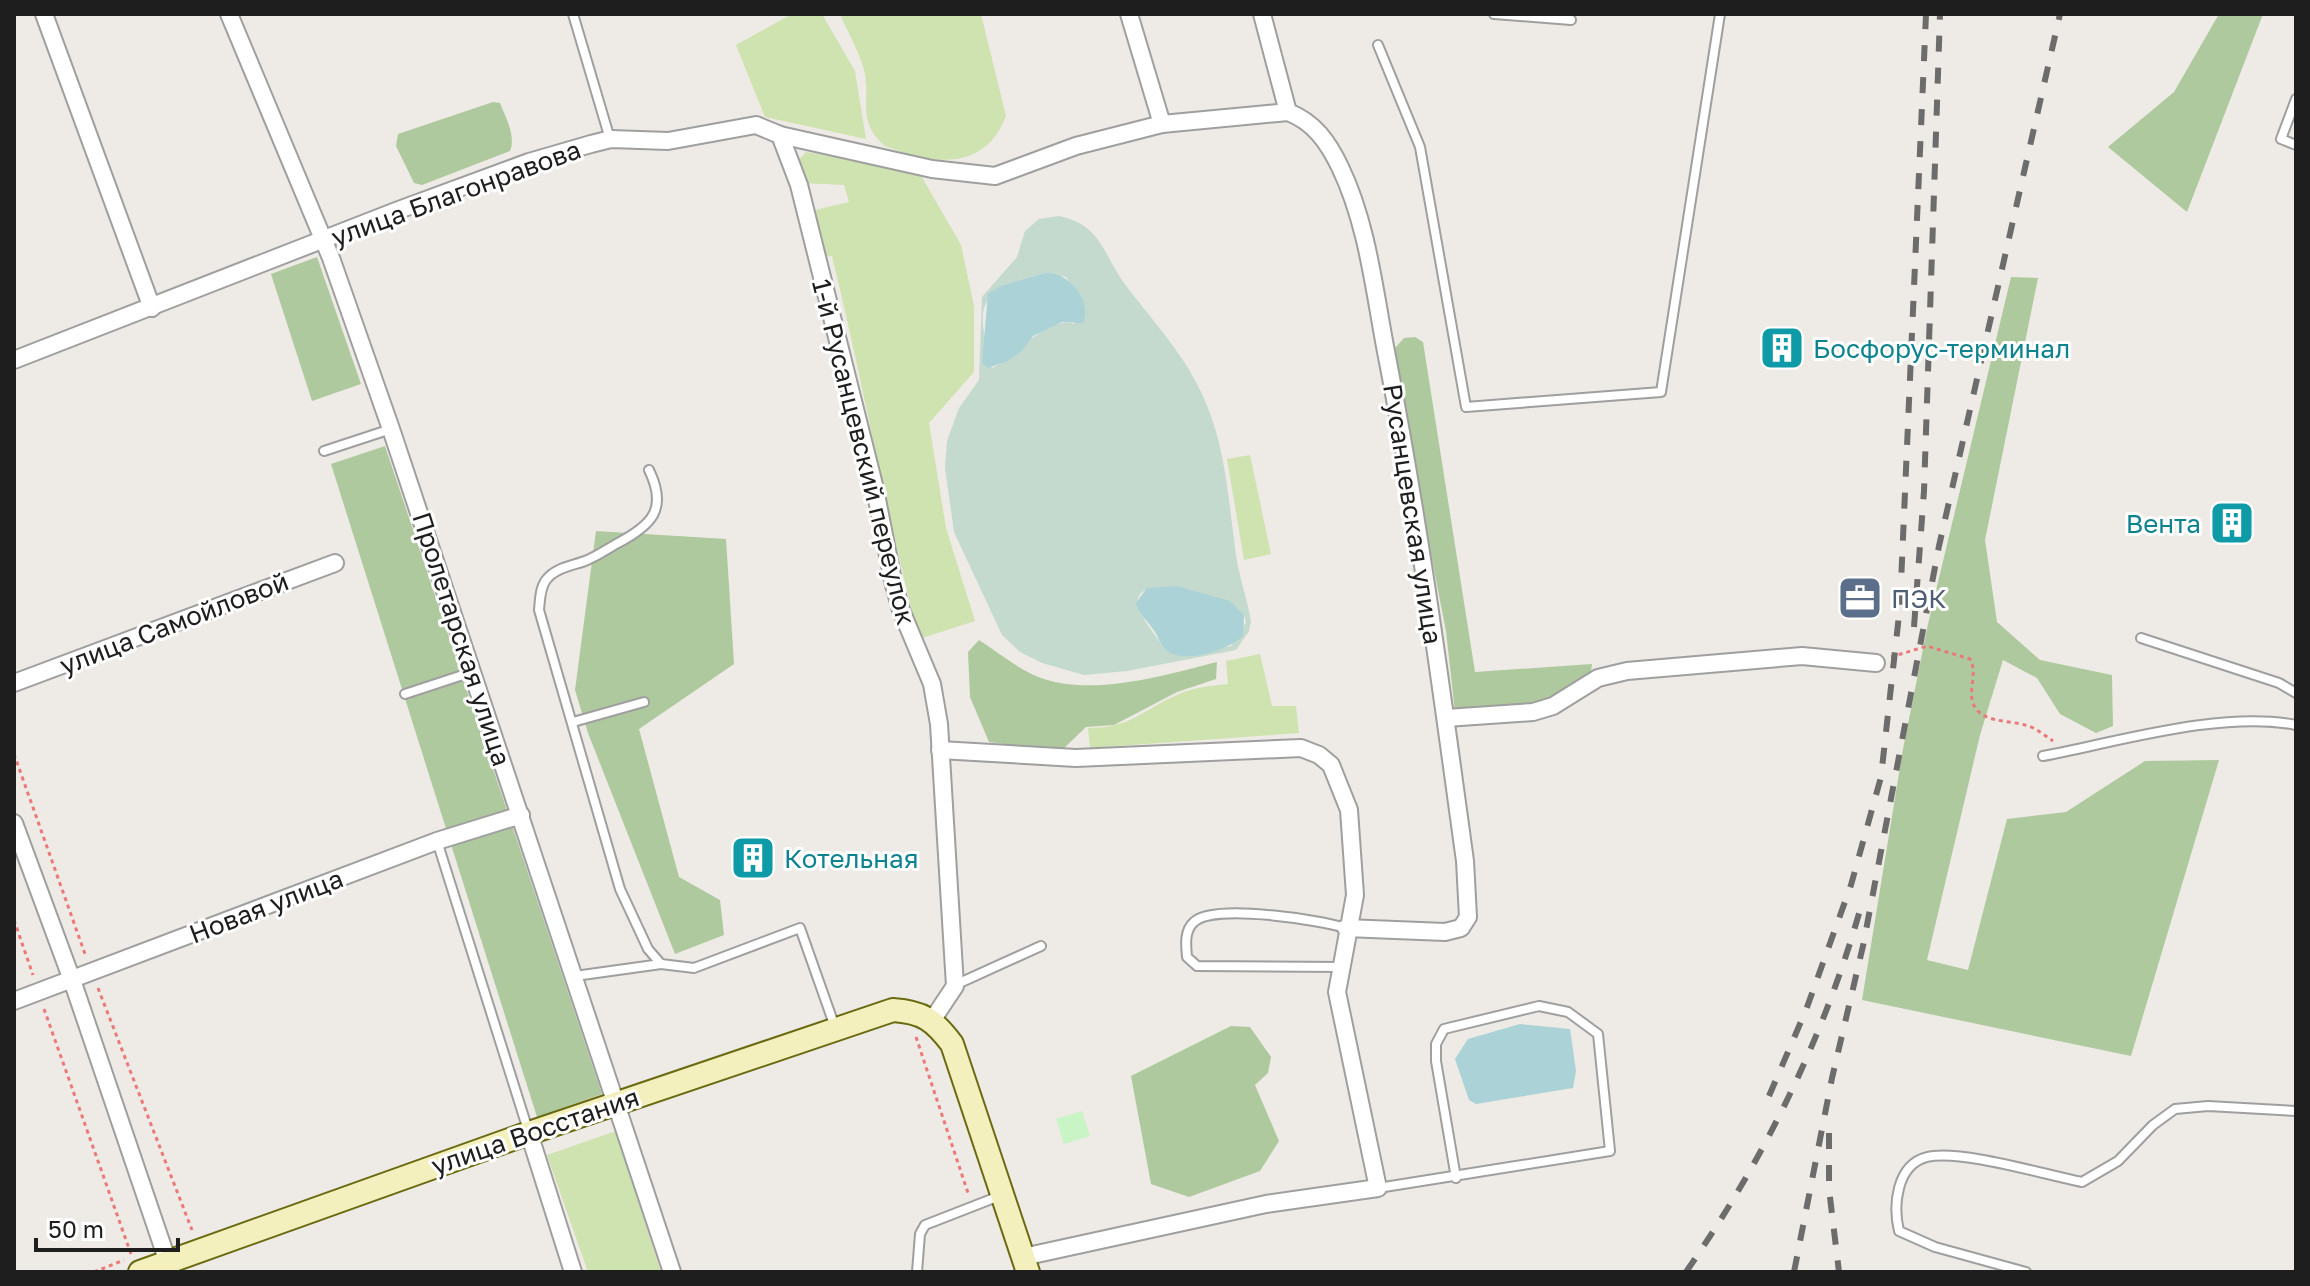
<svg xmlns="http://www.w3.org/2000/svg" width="2310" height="1286" font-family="'Golos Text',sans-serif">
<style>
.grass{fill:#cfe3b0}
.forest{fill:#afc99e}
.wetland{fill:#c4dace;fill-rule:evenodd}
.park{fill:#c8f4c6}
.water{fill:#aad2d7}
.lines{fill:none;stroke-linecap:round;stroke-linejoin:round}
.lane-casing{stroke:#9f9f9f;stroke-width:12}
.street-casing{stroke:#9f9f9f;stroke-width:20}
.secondary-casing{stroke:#6a6a10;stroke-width:26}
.path{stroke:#eb7979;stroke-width:3;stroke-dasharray:4 4;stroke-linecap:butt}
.lane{stroke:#fff;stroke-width:8}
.street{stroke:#fff;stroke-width:16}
.secondary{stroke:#f3f0be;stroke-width:22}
.rail{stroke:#6c6c6c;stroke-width:6;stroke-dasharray:16 16;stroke-linecap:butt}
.labels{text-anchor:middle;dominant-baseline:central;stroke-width:6;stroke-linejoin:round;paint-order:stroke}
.street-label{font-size:26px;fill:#1e1e1e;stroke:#fff}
.culture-label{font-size:26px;fill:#0d838f;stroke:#fff;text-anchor:start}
.service-label{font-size:26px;fill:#4e5e75;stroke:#fff;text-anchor:start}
</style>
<rect width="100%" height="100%" fill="#eeeae5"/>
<g class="grass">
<polygon points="792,14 822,14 855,71 866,139 765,117 736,45"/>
<path d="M840,14H981L1006,116C984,173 931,164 885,146C857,121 870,104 865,74C862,57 847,31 840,14Z"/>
<path d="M806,152L919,172L961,245L974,306V372L929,423L946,528L975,621L919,639C886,512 863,383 832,256L823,257L811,211L849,202L844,185L804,183L797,162Z"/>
<polygon points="1250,455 1271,554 1244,560 1227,459"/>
<path d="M1260,654L1272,706H1296L1299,733L1090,748L1088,728C1132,728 1140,711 1177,695C1194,687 1210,686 1228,684L1226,661Z"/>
<polygon points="616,1131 616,1132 661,1272 588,1272 547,1155"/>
</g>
<g class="forest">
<polygon points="2219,14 2263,14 2187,212 2108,147 2174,92"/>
<path d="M493,102L500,103C506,118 516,136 510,151L422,185L414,183L396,146L398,134Z"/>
<polygon points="317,257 361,384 312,401 271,274"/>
<polygon points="2011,277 2038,278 1985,540 1997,622 2040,660 2112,675 2113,726 2096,733 2060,714 2037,678 2003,660 1980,735 1927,960 1968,970 2007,819 2066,812 2145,761 2219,760 2131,1056 1862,1000 1903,749 1928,624"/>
<polygon points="1415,337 1423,342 1475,672 1592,664 1590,679 1548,703 1455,712 1446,631 1395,370 1394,349 1404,338"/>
<polygon points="385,446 602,1094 537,1117 331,464"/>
<polygon points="596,531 726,539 734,664 639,729 679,877 720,900 724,935 675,954 588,733 575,690"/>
<path d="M979,640C999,653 1022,672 1044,679C1097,696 1165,675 1217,662L1216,679L1177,692L1114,725L1086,727L1061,751L989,742L970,697L968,652Z"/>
<polygon points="1231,1026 1250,1027 1271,1057 1268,1073 1255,1085 1279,1141 1260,1171 1189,1197 1151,1184 1131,1076"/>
</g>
<path class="wetland" d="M1059,216C1101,225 1102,252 1124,283C1150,318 1180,349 1199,388C1226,441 1228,498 1236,555C1239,577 1247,598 1251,621L1249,631L1236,650L1127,671L1084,675L1042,663L1020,652L1002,635L954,532L945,468L947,441L959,408L979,380L982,297L1017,257L1025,231L1039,219ZM1045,273L1066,277L1079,297L1074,324C1049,314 1014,358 992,368C974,300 978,293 1045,273ZM1177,586L1244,615L1246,622L1231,646L1205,652L1164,648C1157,635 1122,600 1146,590C1155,587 1168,588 1177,586Z"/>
<polygon class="park" points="1082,1111 1090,1136 1064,1144 1056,1119"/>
<g class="water">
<path d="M1045,273C1068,271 1093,300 1083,323L1062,322L1033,336L1021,352L1007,361L988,368L982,363L988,294L1001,286Z"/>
<path d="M1177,586L1230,601L1244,615L1243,636C1229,650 1183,665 1166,650C1160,645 1158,635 1153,629C1146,619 1140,616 1136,603L1147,588Z"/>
<polygon points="1520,1024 1570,1029 1576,1071 1573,1088 1476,1104 1469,1100 1455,1059 1468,1039"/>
</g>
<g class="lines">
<g class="lane-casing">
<g id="lane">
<polyline points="573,14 610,139"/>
<polyline points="1494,14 1571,20"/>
<polyline points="1378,45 1420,147 1466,407 1661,392 1720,14"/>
<polyline points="2296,99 2281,139 2296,145"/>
<polyline points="324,451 391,429"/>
<path d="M649,470C668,509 652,525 618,543C607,549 596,557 585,561C571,566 555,568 546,580C540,588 540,600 539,610L620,889L648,949L661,964L694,968L800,928L835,1027"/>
<polyline points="2141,638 2279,683 2296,693"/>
<polyline points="405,694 472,672"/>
<polyline points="573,722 644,702"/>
<path d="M2043,756C2117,742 2223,710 2296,725"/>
<polyline points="437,841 528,1130"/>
<path d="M1341,967L1197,966L1187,957C1186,945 1184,931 1194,922C1214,903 1319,920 1346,928"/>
<polyline points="575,976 661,964"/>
<polyline points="955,985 1041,946"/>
<polyline points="1378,1188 1610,1151 1598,1034 1568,1012 1539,1006 1444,1029 1436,1044 1436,1061 1456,1178"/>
<polyline points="917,1272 920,1234 925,1225 1002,1195"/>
<path d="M2026,1272L1935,1247L1899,1231C1893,1206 1896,1165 1927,1157C1960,1149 2046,1175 2082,1182L2118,1161L2153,1125L2175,1109L2208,1106L2296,1111"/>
</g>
</g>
<g class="street-casing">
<g id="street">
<polyline points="44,14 152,308"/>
<polyline points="229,14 331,258 391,429 672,1272"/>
<polyline points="1129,14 1162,124"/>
<polyline points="1262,14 1288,112"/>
<polyline points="780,135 799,185 875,489 893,581 901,610 932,684 939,724 955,986 933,1019"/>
<path d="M14,360L396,211L529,162L591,144L611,139L668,141L756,125L780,135L932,169L995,176L1076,146L1162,124L1288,112C1314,122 1328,142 1340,167C1369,227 1375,298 1388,362C1420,527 1442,694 1465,861L1468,917L1461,928L1445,932L1346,928"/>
<polyline points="14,683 335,563"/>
<polyline points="1446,718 1533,712 1553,706 1598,678 1627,671 1802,656 1876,663"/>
<polyline points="940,750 1076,758 1301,748 1319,755 1331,765 1349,810 1355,895 1337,992 1378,1188 1266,1204 1023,1257"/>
<polyline points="14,823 72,980 171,1271"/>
<polyline points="14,1001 437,841 521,815"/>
<polyline points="529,1133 573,1272"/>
</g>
</g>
<g class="secondary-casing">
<path id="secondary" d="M140,1272L529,1133L893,1010C923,1012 934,1020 952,1044L1028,1272"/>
</g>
<g class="path">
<path d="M1891,657L1927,646L1970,659C1978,673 1968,689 1973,703C1980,723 2008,720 2025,725C2035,727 2044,735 2053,741"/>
<polyline points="14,754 85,954"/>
<polyline points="14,920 33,975"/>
<polyline points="98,988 192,1230"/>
<polyline points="44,1009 131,1254"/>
<polyline points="916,1037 968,1193"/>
<polyline points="94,1272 124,1260"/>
</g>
<use href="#lane" class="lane"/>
<use href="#street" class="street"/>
<use href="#secondary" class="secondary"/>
<g class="rail">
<polyline points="1914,627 1924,491 1940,14"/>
<polyline points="1769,1096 1806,1010 1851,885 1881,777 1900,606 1926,14"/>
<polyline points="1829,1133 1829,1189 1839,1272"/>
<path d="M1686,1272C1763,1161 1823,1040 1860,910"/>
<polyline points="1794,1272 1832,1078 1863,946 1939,546 2060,14"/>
</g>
</g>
<defs>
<g id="building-square" transform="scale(2.3)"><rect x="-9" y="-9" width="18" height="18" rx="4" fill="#0f9aa8" stroke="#fff"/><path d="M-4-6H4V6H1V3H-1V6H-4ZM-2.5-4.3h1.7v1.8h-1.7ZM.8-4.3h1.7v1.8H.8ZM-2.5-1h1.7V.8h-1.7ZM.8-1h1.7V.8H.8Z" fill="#fff"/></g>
<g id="office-square" transform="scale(2.3)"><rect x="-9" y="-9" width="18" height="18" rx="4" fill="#5c6f8a" stroke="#fff"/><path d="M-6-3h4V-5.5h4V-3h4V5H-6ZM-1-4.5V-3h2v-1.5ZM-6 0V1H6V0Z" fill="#fff"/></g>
</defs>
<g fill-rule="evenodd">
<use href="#building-square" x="1782" y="348"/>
<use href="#building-square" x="2232" y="523"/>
<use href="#office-square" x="1860" y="598"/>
<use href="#building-square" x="753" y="858"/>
</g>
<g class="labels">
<g class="street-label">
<text transform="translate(456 193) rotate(-20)">улица Благонравова</text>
<text transform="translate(864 452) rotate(76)">1-й Русанцевский переулок</text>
<text transform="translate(1413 514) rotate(81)">Русанцевская улица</text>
<text transform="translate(174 623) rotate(-21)">улица Самойловой</text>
<text transform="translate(462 639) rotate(72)">Пролетарская улица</text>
<text transform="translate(266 906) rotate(-21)">Новая улица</text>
<text transform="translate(535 1131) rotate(-19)">улица Восстания</text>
</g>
<g class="culture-label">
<text x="1813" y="348">Босфорус-терминал</text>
<text x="2201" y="523" text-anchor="end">Вента</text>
<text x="784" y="858">Котельная</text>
</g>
<g class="service-label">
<text x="1891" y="598">ПЭК</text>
</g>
</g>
<rect width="2310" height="1286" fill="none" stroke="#1e1e1e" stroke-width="32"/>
<path d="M36 1238v12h142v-12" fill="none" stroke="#1e1e1e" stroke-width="4"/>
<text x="48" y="1238" font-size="24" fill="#1e1e1e" stroke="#ffffff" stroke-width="6" paint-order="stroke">50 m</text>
</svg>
